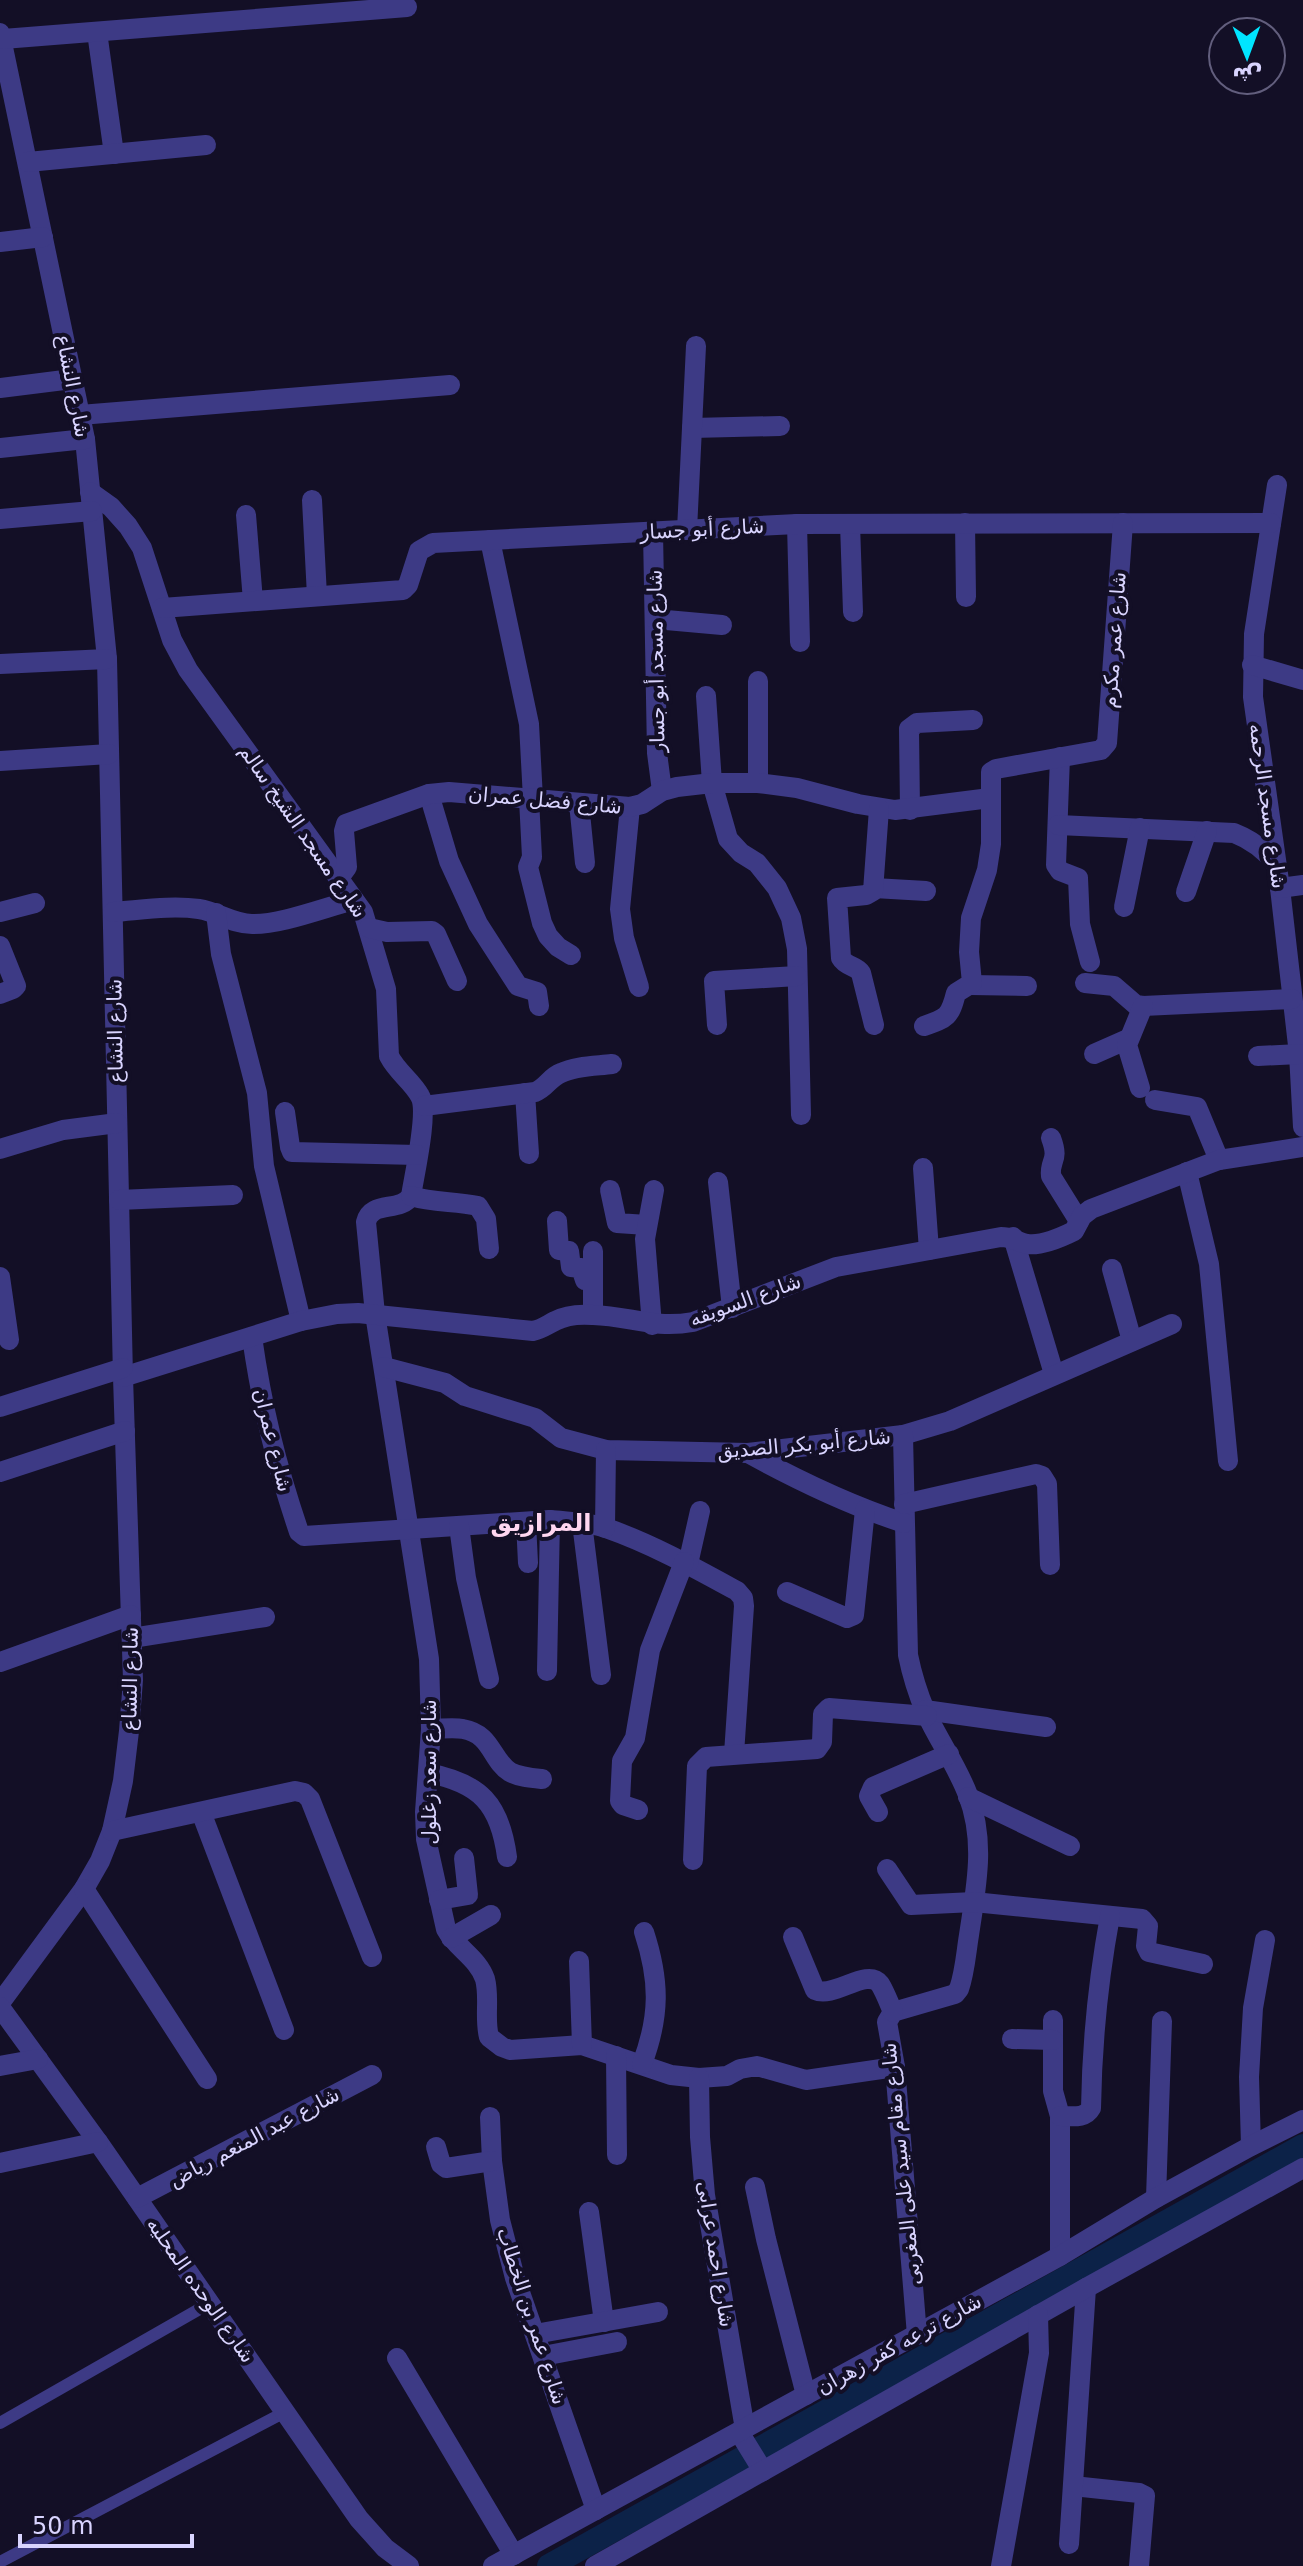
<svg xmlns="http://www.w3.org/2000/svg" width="1303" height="2566" font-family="'DejaVu Sans','Noto Naskh Arabic',sans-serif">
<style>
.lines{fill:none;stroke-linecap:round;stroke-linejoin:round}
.canal{stroke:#0c2248;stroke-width:24}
.service{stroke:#3d3a85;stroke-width:12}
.minor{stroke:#3d3a85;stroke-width:20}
.labels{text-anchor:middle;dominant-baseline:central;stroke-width:8;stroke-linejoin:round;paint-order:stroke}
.street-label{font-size:20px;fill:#d9d4ff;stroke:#130f26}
.quarter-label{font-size:24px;font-weight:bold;fill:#ffd6f0;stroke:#130f26}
</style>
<rect width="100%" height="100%" fill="#130f26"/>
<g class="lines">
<polyline class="canal" points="549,2566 1303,2146"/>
<g class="service">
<polyline points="0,2423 210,2303"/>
<polyline points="0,2562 285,2412"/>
</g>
<g class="minor">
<polyline points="97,32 114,154"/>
<polyline points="0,33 85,439 107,659 123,1377 133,1680 129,1731 123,1781 112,1831 100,1861 84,1889 0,2003"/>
<polyline points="3,39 407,7"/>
<polyline points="28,162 206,145"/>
<polyline points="0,242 43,237"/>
<polyline points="0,388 72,379"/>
<polyline points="80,415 450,385"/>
<polyline points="692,428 780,426"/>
<polyline points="0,448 85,439"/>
<polyline points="1277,485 1254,634 1253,697 1280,888 1299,1054 1303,1127"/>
<path d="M90,492L111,507L128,526L142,548L172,640L188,670L363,912L386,989L389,1056C397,1072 412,1081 420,1096C429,1111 414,1176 411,1196C400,1213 371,1200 366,1222L375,1314L429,1659L431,1729L425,1812L426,1839L446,1929C456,1948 478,1958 485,1979C490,1998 484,2018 489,2037L502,2047L510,2050L582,2045L671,2075L699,2078L727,2076L740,2069L757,2066L806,2080L895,2067"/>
<polyline points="312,500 317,596"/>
<polyline points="246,515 253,601"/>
<polyline points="0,519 92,511"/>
<polyline points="965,523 966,597"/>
<polyline points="797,524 800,642"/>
<polyline points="850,524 853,612"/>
<polyline points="687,530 696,346"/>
<polyline points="653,532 657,753 662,791"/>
<polyline points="490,540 529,724 533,799"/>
<polyline points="162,608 403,590 408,585 419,551 433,543 797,524 1271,523"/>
<polyline points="655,619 722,625"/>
<polyline points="0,664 107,659"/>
<polyline points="1252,665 1303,680"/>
<polyline points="758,681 758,783"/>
<polyline points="706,696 712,783 728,839 741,853 757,863 777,888 791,918 797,949 801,1115"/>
<polyline points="1060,757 1056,865 1060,871 1078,878 1080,924 1090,962"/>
<polyline points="0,761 109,754"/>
<polyline points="429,794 449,861 478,924 518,986 537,992 539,1006"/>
<polyline points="529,799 532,857 528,867 542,923 548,936 558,947 571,955"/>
<polyline points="579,803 585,863"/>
<polyline points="630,807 620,909 624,938 639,987"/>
<polyline points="910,810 909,729 917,723 973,720"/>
<path d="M1058,825L1234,833C1252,840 1264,849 1276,864"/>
<polyline points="339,878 347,867 344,831 346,824 429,794 449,792 630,807 642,804 662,791 677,787 712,783 758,783 797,788 858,804 895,810 990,798"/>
<polyline points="874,888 926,891"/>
<polyline points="1280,888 1303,885"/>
<polyline points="1186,892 1207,831"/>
<polyline points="1124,907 1140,828"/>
<polyline points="0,912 35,903"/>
<path d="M113,912C141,910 171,905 199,909C218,912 233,924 252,924C280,925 326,907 354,900"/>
<polyline points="216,913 221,954 257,1093 264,1166 301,1321"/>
<polyline points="369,928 387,932 432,931 436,934 457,981"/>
<polyline points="0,946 16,986 13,989 0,994"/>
<polyline points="1085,983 1114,986 1136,1005 1143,1006 1292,999"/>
<polyline points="970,985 1027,986"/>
<polyline points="717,1025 714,981 797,976"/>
<path d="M874,1025L861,973C856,965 846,967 841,958L837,898L866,895L873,891L879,809"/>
<path d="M924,1026C947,1018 950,1017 956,993L972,983L969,952L971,918L987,870L991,844V772L996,769L1101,750L1107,743L1123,523"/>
<polyline points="1094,1054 1128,1039"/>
<polyline points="1258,1056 1299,1054"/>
<polyline points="1140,1088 1127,1045 1143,1006"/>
<polyline points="525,1093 529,1154"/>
<polyline points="1155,1100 1197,1107 1219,1160"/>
<path d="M424,1106L535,1092C546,1088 550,1077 561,1073C575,1066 596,1066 612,1064"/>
<polyline points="285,1112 290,1147 292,1152 417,1155"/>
<path d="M1051,1138C1060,1162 1049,1159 1051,1176L1079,1221"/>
<polyline points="0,1149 63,1130 117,1123"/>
<polyline points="923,1168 929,1250"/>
<polyline points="1187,1172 1209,1264 1228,1461"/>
<polyline points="718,1182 732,1308"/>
<polyline points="610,1190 617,1223 647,1225"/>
<path d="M411,1196C433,1203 455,1201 478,1206L486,1219L489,1249"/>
<polyline points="119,1200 233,1195"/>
<polyline points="557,1221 559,1250 569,1251 571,1267 581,1268 585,1280 593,1280"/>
<polyline points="1013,1237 1054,1374"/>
<polyline points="1112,1269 1132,1341"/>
<polyline points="0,1277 9,1340"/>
<polyline points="593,1315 593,1251"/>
<polyline points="652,1325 645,1239 654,1190"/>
<path d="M252,1337C262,1407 276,1464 299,1532L304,1536L550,1520C569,1522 589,1522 606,1528C652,1544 695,1568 737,1591L743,1598L744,1606L734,1754"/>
<polyline points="384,1367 445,1383 465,1396 535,1418 561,1438 606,1450 748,1453 903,1435 950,1421 1172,1324"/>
<path d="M123,1377L301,1321L337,1314L358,1313L533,1331C542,1329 547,1325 555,1321C566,1315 580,1314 593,1315C630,1316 653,1329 693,1322L836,1267L1001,1237C1013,1237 1017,1242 1027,1244C1041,1246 1062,1237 1074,1231L1082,1216L1091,1209L1219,1160L1303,1147"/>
<polyline points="0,1407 123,1368"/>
<path d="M903,1435L908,1655C912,1675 918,1694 926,1713C939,1741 957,1766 968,1795C986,1842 976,1887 969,1935C966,1953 965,1972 959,1989L955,1994L893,2012L887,2022L895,2067L917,2335"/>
<path d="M748,1453C799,1481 849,1505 904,1523"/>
<polyline points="0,1472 125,1431"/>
<polyline points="904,1504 1036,1474 1042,1476 1047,1484 1050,1565"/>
<polyline points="526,1522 528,1563"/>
<polyline points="582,1523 601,1675"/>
<polyline points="459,1526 466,1578 489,1679"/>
<polyline points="605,1528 606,1450"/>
<polyline points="688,1564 700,1511"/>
<polyline points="787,1592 847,1618 854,1615 865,1510"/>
<polyline points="132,1638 265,1617"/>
<polyline points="0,1662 131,1615"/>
<polyline points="547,1671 550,1520"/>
<polyline points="925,1710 1046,1727"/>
<path d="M431,1729C441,1729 453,1727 463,1729C492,1734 491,1760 510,1772C519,1777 531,1778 542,1779"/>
<path d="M428,1773C480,1783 500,1804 507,1857"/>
<polyline points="968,1797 1070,1846"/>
<polyline points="638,1810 623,1805 620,1801 622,1761 635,1738 650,1650 684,1562"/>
<polyline points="201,1812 284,2030"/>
<polyline points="878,1812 869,1796 873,1787 949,1754"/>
<polyline points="112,1831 295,1791 304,1793 310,1799 372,1957"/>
<polyline points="693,1860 697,1766 706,1757 817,1749 822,1742 823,1714 829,1708 927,1716"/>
<polyline points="887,1869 911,1905 974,1902 1142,1919 1148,1926 1146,1946 1149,1952 1203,1964"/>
<polyline points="84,1889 207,2079"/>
<polyline points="439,1900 468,1895 464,1858"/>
<path d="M793,1937L815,1990C834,1999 867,1967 880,1984C885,1992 889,2003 893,2012"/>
<polyline points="451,1938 491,1915"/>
<polyline points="579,1961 582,2045"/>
<polyline points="0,2007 98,2142 359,2519 385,2548 409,2566"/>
<polyline points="1053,2020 1053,2091 1060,2116 1060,2256"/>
<polyline points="1012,2039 1053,2040"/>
<polyline points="616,2056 617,2155"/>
<path d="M642,2064C660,2016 660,1981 644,1932"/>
<polyline points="0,2066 38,2059"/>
<polyline points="699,2078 700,2137 705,2195 745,2429"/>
<path d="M1060,2116C1072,2116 1085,2119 1091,2108C1092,2041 1098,1981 1110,1916"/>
<polyline points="490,2117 492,2161 500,2220 515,2278 596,2510"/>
<polyline points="1251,2146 1249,2077 1253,2008 1265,1940"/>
<polyline points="436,2147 441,2164 446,2168 492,2161"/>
<polyline points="0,2163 98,2142"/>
<polyline points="755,2187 766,2239 806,2395"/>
<polyline points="137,2198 372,2075"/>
<polyline points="1156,2198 1162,2021"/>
<polyline points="589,2212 604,2322"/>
<polyline points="535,2334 658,2312"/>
<polyline points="543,2356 617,2342"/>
<polyline points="397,2358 514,2555"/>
<polyline points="739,2432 763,2471"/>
<polyline points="1073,2486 1139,2493 1145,2496 1139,2566"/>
<polyline points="1069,2544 1086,2288"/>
<polyline points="493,2566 1060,2256 1156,2198 1251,2146 1303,2120"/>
<polyline points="595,2566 1086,2288 1303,2168"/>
<polyline points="1001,2566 1039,2353 1038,2315"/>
</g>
</g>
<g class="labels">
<g class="street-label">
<text transform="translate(73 386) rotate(79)">شارع النشاع</text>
<text transform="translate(702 529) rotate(-3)">شارع أبو جسار</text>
<text transform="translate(1114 640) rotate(-86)">شارع عمر مكرم</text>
<text transform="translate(656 661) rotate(-91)">شارع مسجد أبو جسار</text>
<text transform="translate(545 800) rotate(5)">شارع فضل عمران</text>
<text transform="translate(1268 806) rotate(82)">شارع مسجد الرحمه</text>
<text transform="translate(303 831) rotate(55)">شارع مسجد الشيخ سالم</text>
<text transform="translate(115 1031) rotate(-91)">شارع النشاع</text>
<text transform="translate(745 1300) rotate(-20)">شارع السويقه</text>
<text transform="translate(273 1440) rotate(76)">شارع عمران</text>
<text transform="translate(804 1444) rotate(-5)">شارع أبو بكر الصديق</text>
<text transform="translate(130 1679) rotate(-89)">شارع النشاع</text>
<text transform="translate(429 1772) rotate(-90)">شارع سعد زغلول</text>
<text transform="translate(254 2137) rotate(-28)">شارع عبد المنعم رياض</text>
<text transform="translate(901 2164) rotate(-96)">شارع مقام سيد على المغربى</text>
<text transform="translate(716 2254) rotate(81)">شارع احمد عرابى</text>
<text transform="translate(201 2290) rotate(55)">شارع الوحده المحليه</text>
<text transform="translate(532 2316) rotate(72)">شارع عمر بن الخطاب</text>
<text transform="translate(899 2344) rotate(-29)">شارع ترعه كفر زهران</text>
</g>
<g class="quarter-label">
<text x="541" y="1523">المرازيق</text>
</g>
</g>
<g transform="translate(1247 56) rotate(179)"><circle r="38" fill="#130f26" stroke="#625e7d" stroke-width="2"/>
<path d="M0-6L14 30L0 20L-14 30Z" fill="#00e5ff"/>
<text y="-12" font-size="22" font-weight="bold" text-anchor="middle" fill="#d9d4ff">ش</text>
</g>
<path d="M20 2534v12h172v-12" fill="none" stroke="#d9d4ff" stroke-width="4"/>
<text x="32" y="2534" font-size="24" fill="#d9d4ff" stroke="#130f26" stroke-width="6" paint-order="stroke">50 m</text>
</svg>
